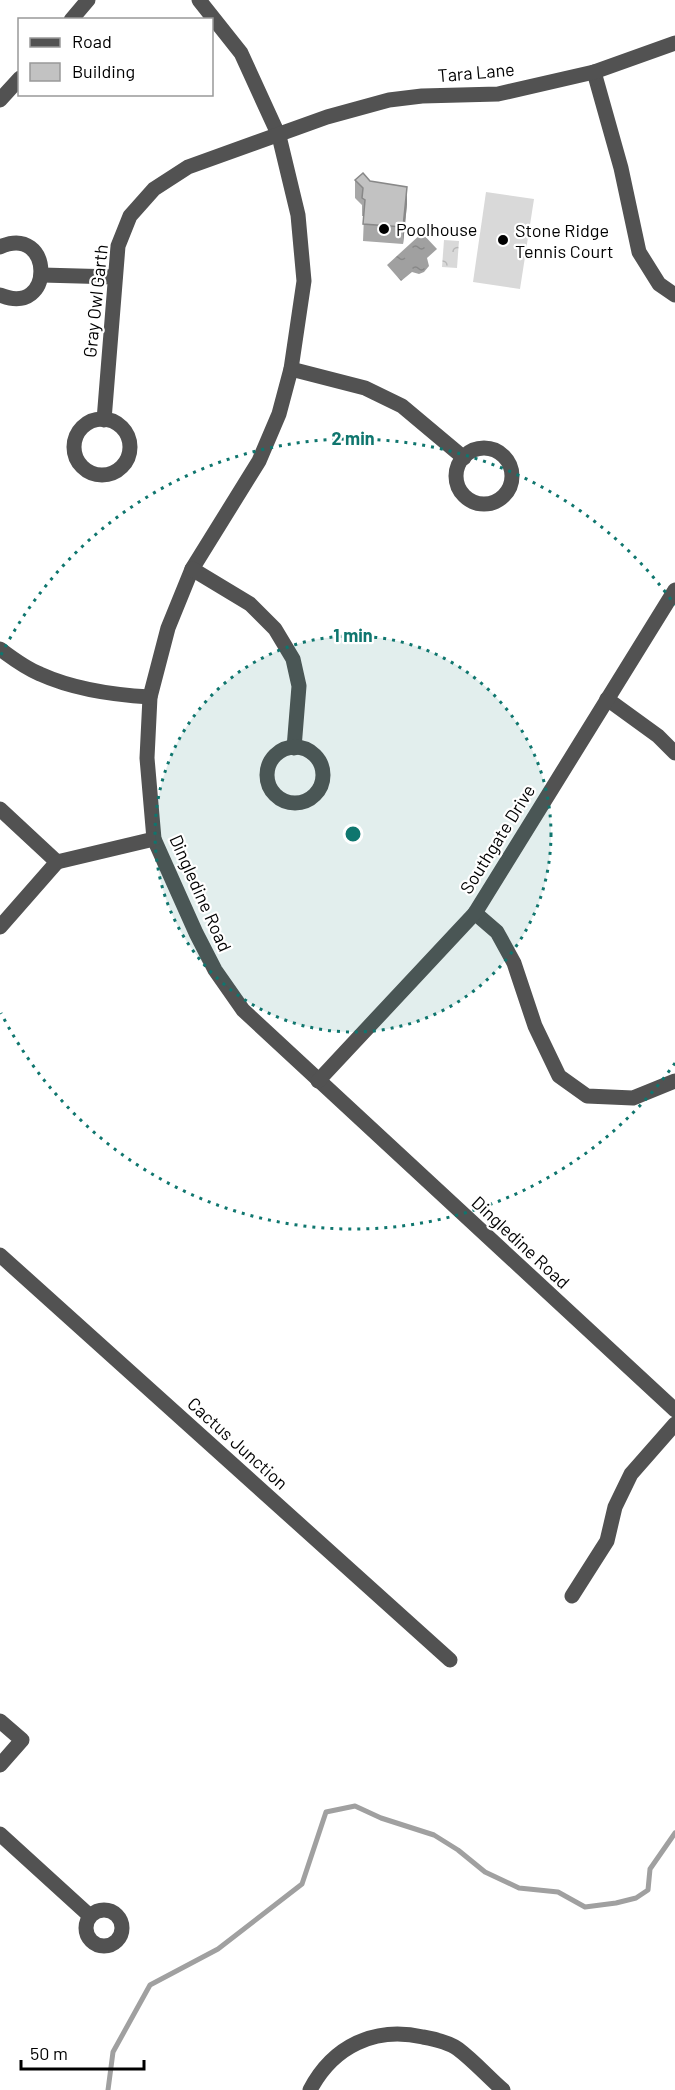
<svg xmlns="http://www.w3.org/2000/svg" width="675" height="2090" font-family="Barlow,sans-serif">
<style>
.park{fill:url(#park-crowns)}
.pitch{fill:#d9d9d9}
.water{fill:url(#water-ripples)}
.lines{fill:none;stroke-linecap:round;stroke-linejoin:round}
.stream{stroke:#a0a0a0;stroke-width:5}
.minor{stroke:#525252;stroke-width:15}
.wall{fill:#a7a7a7}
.shaded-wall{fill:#888}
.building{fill:#c2c2c2;stroke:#888;stroke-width:1.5}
.ring{fill:none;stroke:#0f766e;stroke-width:3;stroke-dasharray:3 6}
.poi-dot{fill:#000;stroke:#fff;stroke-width:2}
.labels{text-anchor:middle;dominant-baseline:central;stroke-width:4.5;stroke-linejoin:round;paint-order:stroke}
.street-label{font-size:18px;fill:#000;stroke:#fff}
.poi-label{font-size:18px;fill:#000;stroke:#fff;text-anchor:start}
.centre{fill:#0f766e;stroke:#fff;stroke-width:3}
.ring-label{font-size:18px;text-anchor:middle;font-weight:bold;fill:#0f766e;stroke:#fff;stroke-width:4.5;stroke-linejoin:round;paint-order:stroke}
</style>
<defs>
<pattern id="park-crowns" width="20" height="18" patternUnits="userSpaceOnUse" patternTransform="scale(1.5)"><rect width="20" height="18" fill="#d9d9d9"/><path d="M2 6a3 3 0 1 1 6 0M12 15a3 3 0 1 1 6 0" fill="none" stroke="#b8b8b8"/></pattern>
<pattern id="water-ripples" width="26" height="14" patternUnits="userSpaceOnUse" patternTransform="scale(1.5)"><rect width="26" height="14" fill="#a0a0a0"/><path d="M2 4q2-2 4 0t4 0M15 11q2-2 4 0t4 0" fill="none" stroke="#888"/></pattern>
</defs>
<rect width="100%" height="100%" fill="#fff"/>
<polygon class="park" points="444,240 459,241 457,268 442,267"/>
<polygon class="pitch" points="486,192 534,199 520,289 473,282"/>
<polygon class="water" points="422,233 437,249 427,258 429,266 424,272 419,274 412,272 401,281 387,265"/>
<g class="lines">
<polyline class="stream" points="108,2090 113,2052 150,1985 218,1949 302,1884 326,1812 355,1806 381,1818 434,1835 458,1850 485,1872 519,1888 558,1892 585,1907 616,1903 636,1898 648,1890 650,1869 675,1833"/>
<g class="minor">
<polyline points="199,0 241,53 279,136 298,215 304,281 291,369 279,414 259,461 192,569 168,628 150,697 147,758 154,839 196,933 215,970 243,1010 675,1410"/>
<polyline points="71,20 88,0"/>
<polyline points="594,72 621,168 639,252 659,284 675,295"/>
<polyline points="0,100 20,78"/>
<path d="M0,247C53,223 56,318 0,295"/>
<polyline points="42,275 115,277"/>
<polyline points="291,369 365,388 402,406 464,458"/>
<circle cx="102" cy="447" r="28"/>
<polyline points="104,420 118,246 130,216 154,189 188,167 327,117 389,100 422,96 498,94 594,72 675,43"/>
<circle cx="484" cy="476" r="28"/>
<polyline points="192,569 250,604 275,629 293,659 299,686 294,748"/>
<path d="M0,649C12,658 25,668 40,674C73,689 114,695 150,697"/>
<polyline points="607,699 658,736 675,753"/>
<circle cx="295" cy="775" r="28"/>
<polyline points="0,809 57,862 154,839"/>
<polyline points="475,913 497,932 514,963 535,1026 559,1076 587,1096 633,1098 675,1081"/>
<polyline points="0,927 57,862"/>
<polyline points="318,1081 475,913 675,590"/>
<polyline points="0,1255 450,1660"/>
<polyline points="572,1596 607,1541 615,1507 631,1474 675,1424"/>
<polyline points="0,1721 22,1740 0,1765"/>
<polyline points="0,1834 90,1916"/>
<circle cx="104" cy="1928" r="18"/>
<path d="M310,2090C333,2046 375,2026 423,2037C434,2039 449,2042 458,2049C474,2061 488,2077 503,2090"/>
</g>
</g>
<polygon class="wall" points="355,180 370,181 407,204 403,244 363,241 364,216 362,216 362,205 355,198"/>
<polygon class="shaded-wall" points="407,187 407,204 403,244 403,227"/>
<polygon class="building" points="363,173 370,181 407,187 403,227 363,224 365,200 362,198 363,188 355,180"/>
<circle cx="353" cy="834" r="198" fill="#0f766e" fill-opacity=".12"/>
<g class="ring">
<circle cx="353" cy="834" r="198"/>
<path d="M675 1063A395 395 0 0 1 1 1013M1 655A395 395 0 0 1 675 605"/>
</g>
<g class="poi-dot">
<circle cx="384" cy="229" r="6"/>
<circle cx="503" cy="240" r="6"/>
</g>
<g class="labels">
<g class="street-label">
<text transform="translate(476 72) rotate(-5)">Tara Lane</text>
<text transform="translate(95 301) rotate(-84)">Gray Owl Garth</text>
<text transform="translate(497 839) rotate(-58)">Southgate Drive</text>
<text transform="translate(201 893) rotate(66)">Dingledine Road</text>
<text transform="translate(521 1242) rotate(43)">Dingledine Road</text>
<text transform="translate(238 1443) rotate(42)">Cactus Junction</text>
</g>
<g class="poi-label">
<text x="396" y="229">Poolhouse</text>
<text x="515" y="230">Stone Ridge<tspan x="515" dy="21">Tennis Court</tspan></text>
</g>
</g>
<circle cx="353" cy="834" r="9" class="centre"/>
<g class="ring-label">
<text x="353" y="445">2 min</text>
<text x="353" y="642">1 min</text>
</g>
<rect x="18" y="18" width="195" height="78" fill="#ffffff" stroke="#999999" stroke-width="1.5"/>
<rect x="30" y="38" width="30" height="9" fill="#525252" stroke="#999999" stroke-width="1.5"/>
<text x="72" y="48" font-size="18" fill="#000000">Road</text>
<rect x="30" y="63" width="30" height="18" fill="#c2c2c2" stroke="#999999" stroke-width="1.5"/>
<text x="72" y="78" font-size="18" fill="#000000">Building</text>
<path d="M21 2060v9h123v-9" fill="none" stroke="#000000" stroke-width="3"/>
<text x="30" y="2060" font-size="18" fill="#000000" stroke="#ffffff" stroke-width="4.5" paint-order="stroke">50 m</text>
</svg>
